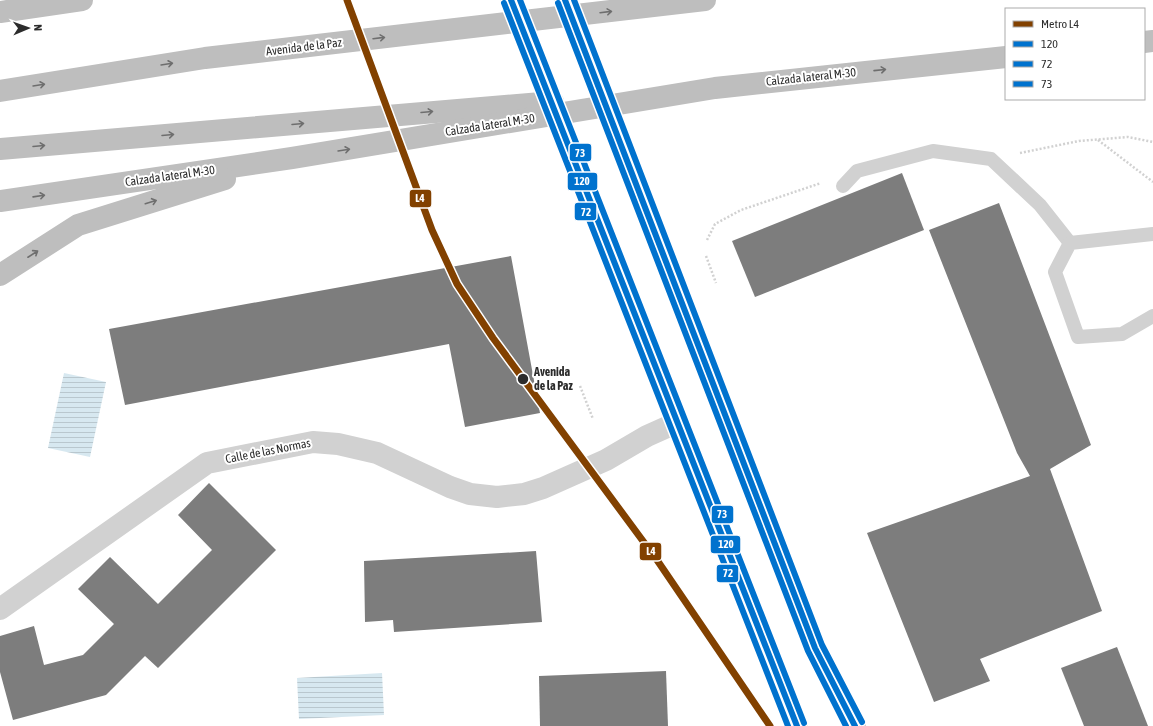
<svg xmlns="http://www.w3.org/2000/svg" width="1153" height="726" font-family="'Asap Condensed',sans-serif">
<style>
.water{fill:url(#water-rules)}
.building{fill:#7d7d7d}
.lines{fill:none;stroke-linecap:round;stroke-linejoin:round}
.path{stroke:#d1d1d1;stroke-width:2.5;stroke-dasharray:2 2;stroke-linecap:butt}
.lane{stroke:#d1d1d1;stroke-width:14}
.street{stroke:#d1d1d1;stroke-width:22}
.secondary{stroke:#cacaca;stroke-width:22}
.highway{stroke:#bebebe;stroke-width:22}
.secondary-bridge{stroke:#cacaca;stroke-width:22}
.bus-1-casing{stroke:#fff;stroke-width:9}
.bus-2-casing{stroke:#fff;stroke-width:9}
.bus-3-casing{stroke:#fff;stroke-width:9}
.bus-1{stroke:#0072ce;stroke-width:6}
.bus-2{stroke:#0072ce;stroke-width:6}
.bus-3{stroke:#0072ce;stroke-width:6}
.metro-1-casing{stroke:#fff;stroke-width:10}
.metro-1{stroke:#824100;stroke-width:7}
.oneway{stroke:#6e6e6e}
.stop-dot{fill:#2c2c2c;stroke:#fff;stroke-width:1.5}
.labels{text-anchor:middle;dominant-baseline:central;stroke-width:4;stroke-linejoin:round;paint-order:stroke}
.street-label{font-size:12px;fill:#2c2c2c;stroke:#fff}
.stop-label{font-size:12px;font-weight:bold;fill:#2c2c2c;stroke:#fff;text-anchor:start}
.line-badge{stroke:#fff;stroke-width:1.5}
.badge-label{font-size:11px;text-anchor:middle;font-weight:bold;fill:#fff}
</style>
<defs>
<pattern id="water-rules" width="6" height="5" patternUnits="userSpaceOnUse"><rect width="6" height="5" fill="#d7e8f0"/><path d="M0 2.5h6" fill="none" stroke="#b9c7ce"/></pattern>
</defs>
<rect width="100%" height="100%" fill="#fff"/>
<g class="water">
<polygon points="64,373 106,382 90,457 48,448"/>
<polygon points="382,673 384,715 299,719 297,678"/>
</g>
<g class="building">
<polygon points="902,173 924,230 755,297 732,241"/>
<polygon points="999,203 1091,445 1050,469 1102,611 980,659 990,681 934,702 867,533 1030,476 1017,453 929,230"/>
<polygon points="511,256 540,413 465,427 449,344 125,405 109,329"/>
<polygon points="209,483 276,550 158,668 145,656 106,695 13,720 0,672 0,636 34,626 44,665 83,655 114,624 78,589 110,557 158,604 212,550 178,515"/>
<polygon points="536,551 542,622 394,632 393,620 365,622 364,561"/>
<polygon points="1117,647 1148,726 1084,726 1061,668"/>
<polygon points="666,671 668,726 540,726 539,676"/>
</g>
<g class="lines">
<g class="path">
<polyline points="1098,140 1153,182"/>
<polyline points="1020,153 1079,141 1128,137 1153,142"/>
<polyline points="707,240 715,224 741,210 821,183"/>
<polyline points="706,256 716,283"/>
<polyline points="580,386 593,419"/>
</g>
<g class="lane">
<polyline points="843,186 857,171 933,151 991,159 1040,205 1070,243"/>
<polyline points="1153,234 1070,243 1055,272 1078,337 1122,334 1153,316"/>
</g>
<polyline class="street" points="0,609 207,463 313,442 338,444 377,453 450,487 470,494 497,497 524,494 543,488 606,460 647,436 676,423"/>
<g class="secondary">
<polyline points="648,213 815,648 855,726"/>
<polyline points="602,232 797,726"/>
</g>
<g class="highway">
<polyline points="0,12 82,0"/>
<polyline points="1144,42 1153,41"/>
<polyline points="0,91 205,58 705,0"/>
<polyline points="0,149 553,102"/>
<polyline points="0,201 292,158 715,88 1006,57"/>
<polyline points="0,275 78,225 225,179"/>
</g>
<g class="secondary-bridge">
<polyline points="511,0 602,232"/>
<polyline points="565,0 648,213"/>
</g>
<g class="bus-1-casing">
<g id="bus-1">
<polyline points="511,0 797,726"/>
<polyline points="565,0 815,648 855,726"/>
</g>
</g>
<g class="bus-2-casing">
<g id="bus-2">
<polyline points="504,3 788,726"/>
<polyline points="558,3 808,651 846,726"/>
</g>
</g>
<g class="bus-3-casing">
<g id="bus-3">
<polyline points="520,0 804,723"/>
<polyline points="574,0 822,645 862,722"/>
</g>
</g>
<use href="#bus-1" class="bus-1"/>
<use href="#bus-2" class="bus-2"/>
<use href="#bus-3" class="bus-3"/>
<g class="metro-1-casing">
<polyline id="metro-1" points="347,0 432,230 457,284 493,338 657,560 770,726"/>
</g>
<use href="#metro-1" class="metro-1"/>
</g>
<defs><path id="oneway-shaft" d="M-6 0H5M1.5-3L5.5 0L1.5 3" fill="none" stroke-width="1.6" stroke-linecap="round" stroke-linejoin="round"/></defs>
<g class="oneway">
<use href="#oneway-shaft" transform="translate(606 12) rotate(-7)"/>
<use href="#oneway-shaft" transform="translate(379 38) rotate(-7)"/>
<use href="#oneway-shaft" transform="translate(167 64) rotate(-9)"/>
<use href="#oneway-shaft" transform="translate(880 70) rotate(-6)"/>
<use href="#oneway-shaft" transform="translate(39 85) rotate(-9)"/>
<use href="#oneway-shaft" transform="translate(427 112) rotate(-5)"/>
<use href="#oneway-shaft" transform="translate(298 124) rotate(-5)"/>
<use href="#oneway-shaft" transform="translate(168 135) rotate(-5)"/>
<use href="#oneway-shaft" transform="translate(39 146) rotate(-5)"/>
<use href="#oneway-shaft" transform="translate(344 150) rotate(-9)"/>
<use href="#oneway-shaft" transform="translate(39 196) rotate(-8)"/>
<use href="#oneway-shaft" transform="translate(151 202) rotate(-17)"/>
<use href="#oneway-shaft" transform="translate(33 254) rotate(-33)"/>
</g>
<circle class="stop-dot" cx="523" cy="379" r="6"/>
<g class="labels">
<g class="street-label">
<text transform="translate(304 47) rotate(-7)">Avenida de la Paz</text>
<text transform="translate(811 77) rotate(-6)">Calzada lateral M-30</text>
<text transform="translate(490 125) rotate(-9)">Calzada lateral M-30</text>
<text transform="translate(170 176) rotate(-8)">Calzada lateral M-30</text>
<text transform="translate(268 451) rotate(-11)">Calle de las Normas</text>
</g>
<g class="stop-label">
<text x="534" y="372">Avenida<tspan x="534" dy="14">de la Paz</tspan></text>
</g>
</g>
<g class="line-badge">
<rect x="569" y="143" width="23" height="19" rx="4" fill="#0072ce"/>
<rect x="567" y="172" width="31" height="19" rx="4" fill="#0072ce"/>
<rect x="409" y="189" width="23" height="19" rx="4" fill="#824100"/>
<rect x="574" y="202" width="23" height="19" rx="4" fill="#0072ce"/>
<rect x="711" y="505" width="23" height="19" rx="4" fill="#0072ce"/>
<rect x="710" y="535" width="31" height="19" rx="4" fill="#0072ce"/>
<rect x="639" y="542" width="23" height="19" rx="4" fill="#824100"/>
<rect x="716" y="564" width="23" height="19" rx="4" fill="#0072ce"/>
</g>
<g class="badge-label">
<text x="580" y="157">73</text>
<text x="582" y="185">120</text>
<text x="420" y="202">L4</text>
<text x="586" y="216">72</text>
<text x="722" y="518">73</text>
<text x="726" y="548">120</text>
<text x="651" y="555">L4</text>
<text x="728" y="577">72</text>
</g>
<rect x="1005" y="8" width="140" height="92" fill="#ffffff" stroke="#ababab"/>
<rect x="1013" y="21" width="20" height="6" fill="#824100" stroke="#ababab"/>
<text x="1041" y="28" font-size="12" fill="#2c2c2c">Metro L4</text>
<rect x="1013" y="41" width="20" height="6" fill="#0072ce" stroke="#ababab"/>
<text x="1041" y="48" font-size="12" fill="#2c2c2c">120</text>
<rect x="1013" y="61" width="20" height="6" fill="#0072ce" stroke="#ababab"/>
<text x="1041" y="68" font-size="12" fill="#2c2c2c">72</text>
<rect x="1013" y="81" width="20" height="6" fill="#0072ce" stroke="#ababab"/>
<text x="1041" y="88" font-size="12" fill="#2c2c2c">73</text>
<g transform="translate(28 28) rotate(88)" stroke="#ffffff" stroke-width="3" paint-order="stroke">
<path d="M0-3L7 15L0 10L-7 15Z" fill="#2c2c2c"/>
<text y="-6" font-size="11" font-weight="bold" text-anchor="middle" fill="#2c2c2c">N</text>
</g>
</svg>
